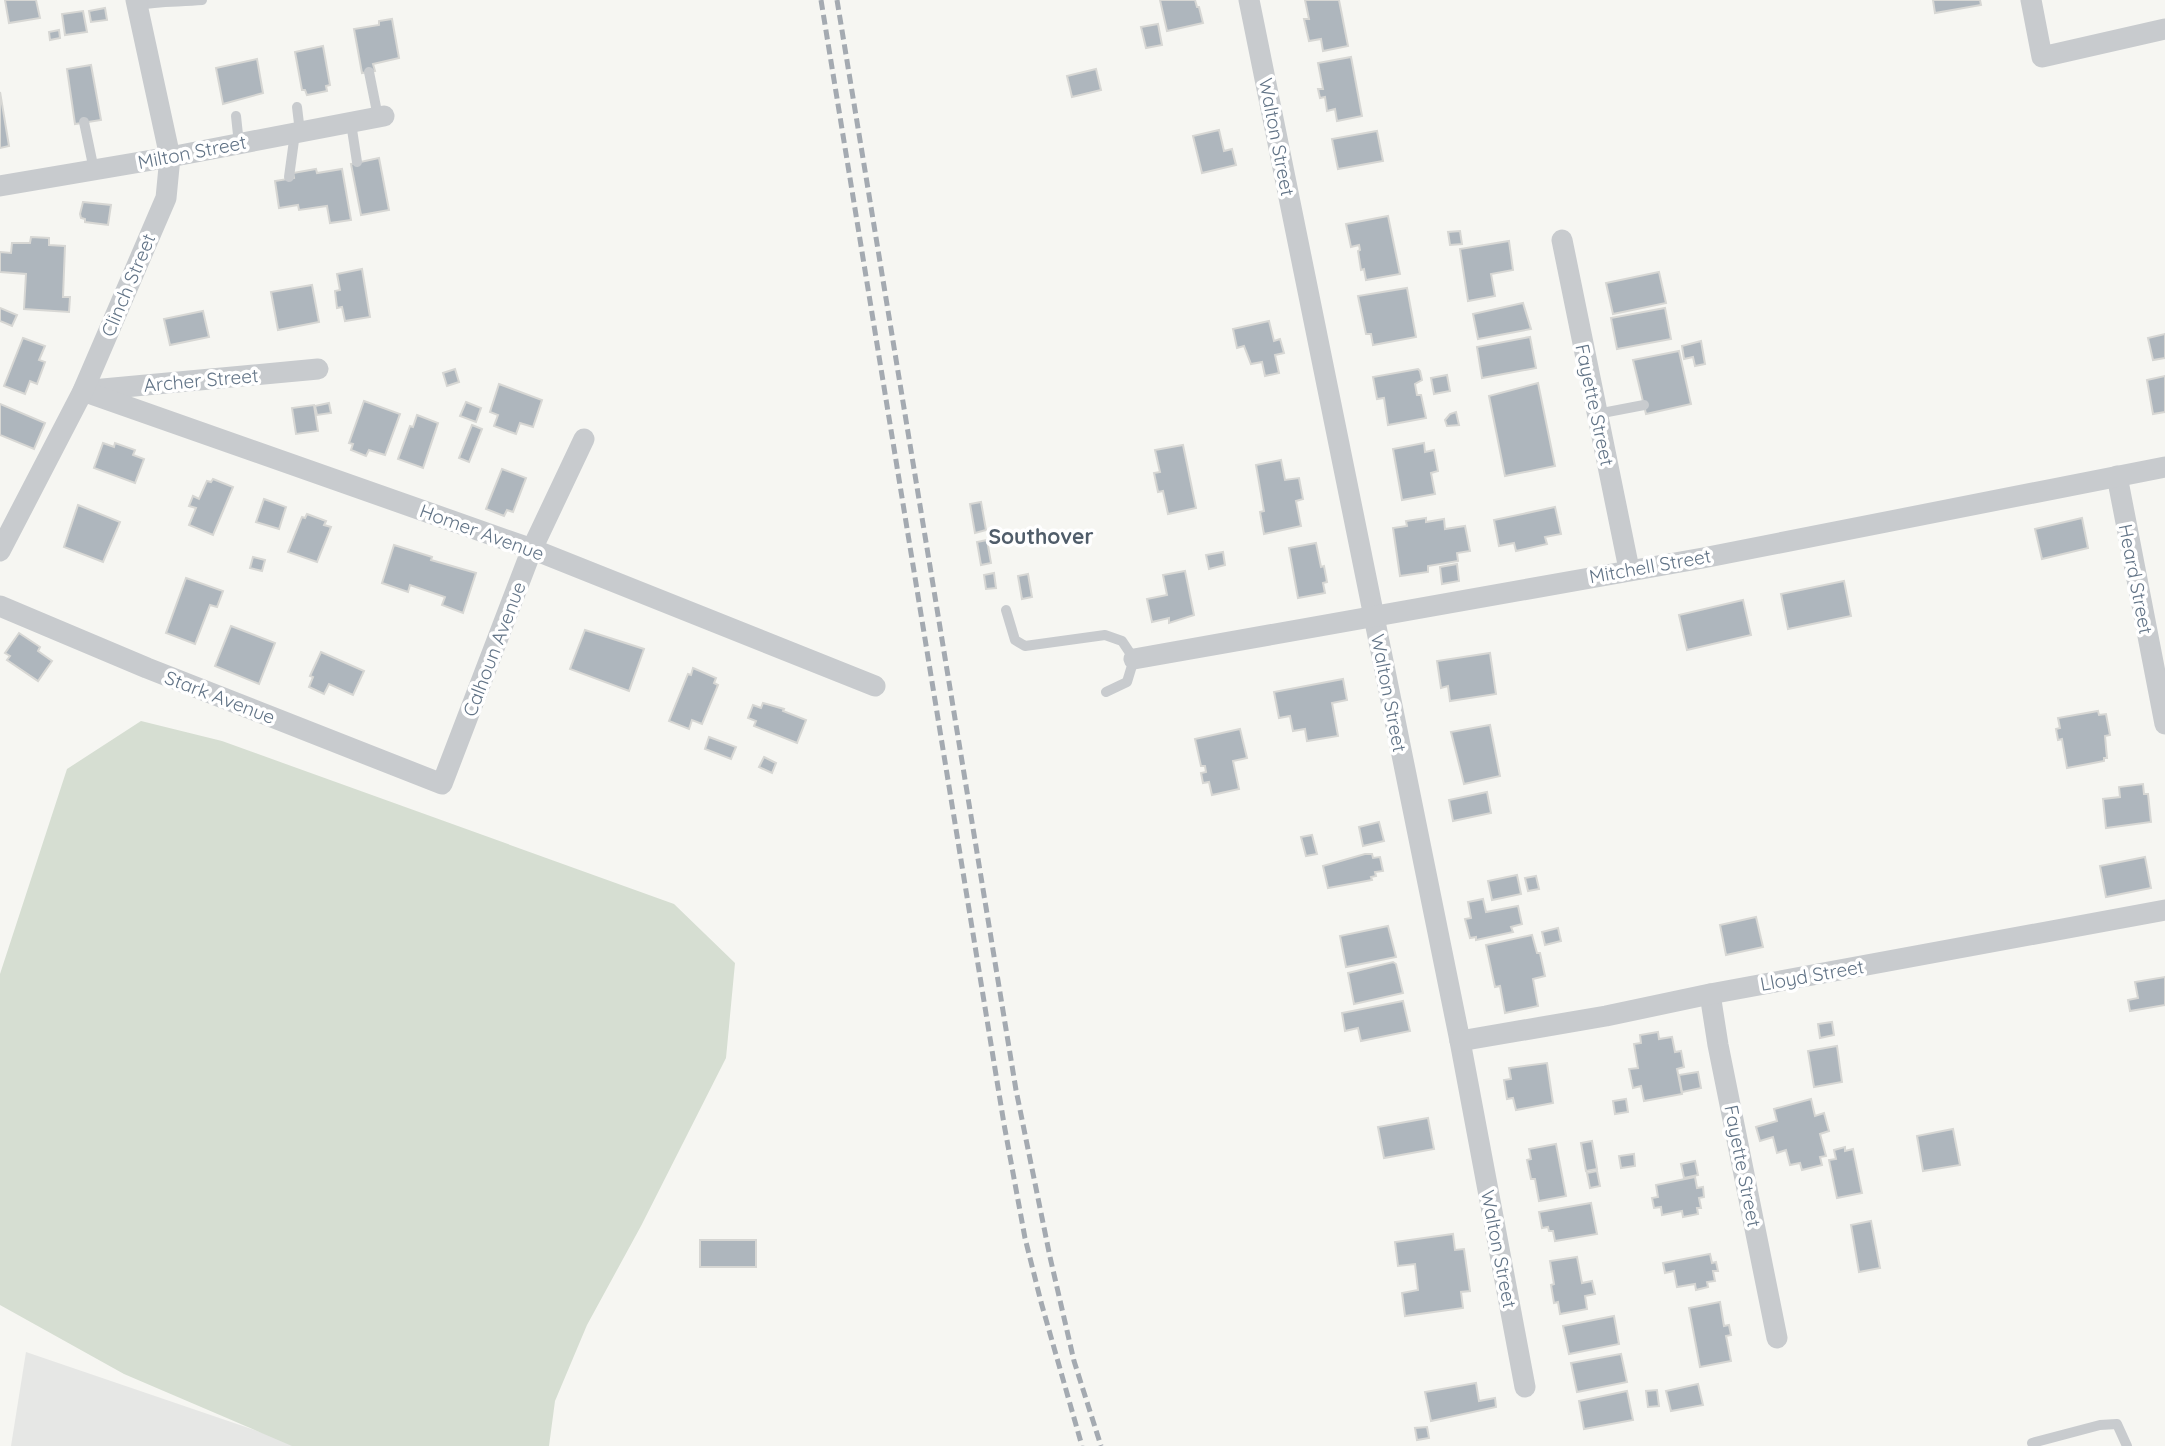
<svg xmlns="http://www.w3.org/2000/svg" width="2165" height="1446" font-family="Quicksand,sans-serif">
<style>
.built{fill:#e6e7e5}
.green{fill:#d6ded2}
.building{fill:#aeb6bd;stroke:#d7d7d4;stroke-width:2}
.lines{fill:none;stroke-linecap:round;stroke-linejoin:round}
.service{stroke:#c8cbce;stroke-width:10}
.minor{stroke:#c8cbce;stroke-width:21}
.rail{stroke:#a4aab1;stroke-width:5;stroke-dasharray:10 5;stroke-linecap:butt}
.labels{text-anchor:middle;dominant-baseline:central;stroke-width:7;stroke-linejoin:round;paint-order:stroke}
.street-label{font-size:19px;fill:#617386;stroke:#fff}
.neighbourhood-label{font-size:21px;font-weight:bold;fill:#505d6a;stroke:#fff}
</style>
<rect width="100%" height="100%" fill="#f6f6f2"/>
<polygon class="built" points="26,1352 301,1446 11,1446"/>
<polygon class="green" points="141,721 222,741 674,904 735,963 726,1058 641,1226 587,1325 555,1401 549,1446 292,1446 124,1374 0,1305 0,974 67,769"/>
<g class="building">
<polygon points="5,0 36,0 40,18 9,23"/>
<polygon points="1160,0 1195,0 1197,7 1199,7 1203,23 1167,31"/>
<polygon points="1305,0 1339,0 1348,46 1323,51 1321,39 1309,41 1304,19 1309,19"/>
<polygon points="1933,0 1980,0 1981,5 1935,13"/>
<polygon points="105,8 107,20 91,22 89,11"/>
<polygon points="83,11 87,32 65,35 62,14"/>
<polygon points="392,19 399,58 373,64 375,71 362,73 354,29 379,25 379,21"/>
<polygon points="1158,24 1162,45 1146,48 1141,27"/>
<polygon points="59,30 60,38 50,40 49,32"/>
<polygon points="323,46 330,85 326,86 327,91 307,95 305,90 302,90 295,52"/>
<polygon points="1351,57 1362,116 1337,121 1335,109 1327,111 1325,97 1320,98 1318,89 1323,89 1318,63"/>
<polygon points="257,59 263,93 223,104 216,68"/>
<polygon points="91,65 101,120 75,124 67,69"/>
<polygon points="1096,69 1101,90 1072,97 1067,76"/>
<polygon points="0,92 9,146 0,148"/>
<polygon points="1219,130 1224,151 1232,149 1236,165 1202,173 1193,136"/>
<polygon points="1377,131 1383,161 1338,169 1332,139"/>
<polygon points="379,158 389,210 361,215 351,164"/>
<polygon points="316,169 317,173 342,169 351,220 330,223 327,206 299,210 298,205 279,208 275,181 294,178 293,173"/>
<polygon points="83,202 111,205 108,225 85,222 85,219 81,218 80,214"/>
<polygon points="1388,216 1400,274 1366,280 1364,269 1361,270 1358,251 1360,250 1359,245 1351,247 1346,224"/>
<polygon points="1460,231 1462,244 1450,245 1448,232"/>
<polygon points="31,237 49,238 49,245 65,246 63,297 70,297 69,312 24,309 26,274 0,272 0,252 11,253 12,243 30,243"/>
<polygon points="1509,241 1513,270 1491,274 1495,296 1468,301 1460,249"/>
<polygon points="362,269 370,317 345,321 342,307 337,308 335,291 340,290 337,274"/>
<polygon points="1659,272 1666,303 1613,314 1606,283"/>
<polygon points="312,285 319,322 278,330 271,292"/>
<polygon points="1407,288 1416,337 1373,345 1371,334 1366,334 1358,296"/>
<polygon points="1523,303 1531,329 1478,339 1473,314"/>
<polygon points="0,308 17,315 12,326 0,321"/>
<polygon points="1665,308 1671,339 1617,349 1611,318"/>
<polygon points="203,311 209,337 170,345 164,319"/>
<polygon points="1269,321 1274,341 1280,339 1284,353 1275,355 1279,373 1265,376 1262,362 1251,364 1244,346 1237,348 1233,329"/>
<polygon points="2165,334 2165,358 2153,360 2148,338"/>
<polygon points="1530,337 1536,368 1482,378 1477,347"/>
<polygon points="23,338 45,346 39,360 45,362 37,384 30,381 25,394 4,386"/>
<polygon points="1701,341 1705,364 1695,366 1693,357 1684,359 1682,346"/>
<polygon points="1679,351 1691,404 1646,414 1633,360"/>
<polygon points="455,369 459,382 447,386 443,373"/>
<polygon points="1418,369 1420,371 1422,380 1415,384 1417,395 1421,395 1426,418 1388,425 1384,398 1377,399 1373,377"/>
<polygon points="1447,375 1450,391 1434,394 1431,378"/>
<polygon points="2165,376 2165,412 2153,414 2147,380"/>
<polygon points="1538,383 1555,466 1505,476 1489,396"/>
<polygon points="499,384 542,400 533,427 520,423 516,434 494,426 498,415 490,412"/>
<polygon points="364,401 400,414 385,455 369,450 366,456 351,450 353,444 349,443"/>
<polygon points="466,402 481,408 476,422 460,416"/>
<polygon points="329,403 331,413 317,415 315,406"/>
<polygon points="0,404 45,423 34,449 0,435"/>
<polygon points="314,405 318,431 296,434 292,408"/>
<polygon points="1456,412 1459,425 1447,426 1445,420 1450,414"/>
<polygon points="417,415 438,423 423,468 398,459 410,426 413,427"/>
<polygon points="472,425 482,429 469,462 459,458"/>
<polygon points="103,443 114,447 115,443 135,450 133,455 144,459 135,483 94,468"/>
<polygon points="1424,443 1425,452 1434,450 1438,471 1431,473 1435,494 1402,500 1393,449"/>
<polygon points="1183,445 1196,508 1168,514 1163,491 1158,492 1154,473 1160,472 1155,450"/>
<polygon points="1281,460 1285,480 1299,478 1303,499 1296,501 1301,526 1264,534 1260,512 1264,511 1256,465"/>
<polygon points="502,469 526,478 513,512 507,510 504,516 486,509"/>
<polygon points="213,479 233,487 213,535 189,525 196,508 189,506 193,496 199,499 207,481 211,482"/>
<polygon points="264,499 286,507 279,529 256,522"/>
<polygon points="981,502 986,530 975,533 970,504"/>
<polygon points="78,505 120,522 103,562 64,547"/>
<polygon points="1555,507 1561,534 1545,537 1547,544 1516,551 1514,543 1499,546 1494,520"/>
<polygon points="307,514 326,521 324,525 331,527 317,562 288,552 302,517 305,518"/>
<polygon points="1426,518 1426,522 1444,519 1445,529 1465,526 1470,551 1457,553 1458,561 1428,566 1428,572 1400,576 1393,528 1407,526 1406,521"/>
<polygon points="2082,518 2088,548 2042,559 2035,529"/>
<polygon points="987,540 991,563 981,565 977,542"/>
<polygon points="1316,543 1321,567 1324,566 1327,582 1323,583 1325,593 1298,598 1289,548"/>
<polygon points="394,545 432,557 431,560 476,573 463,613 442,605 445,597 410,585 408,592 382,583"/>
<polygon points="1223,552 1225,565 1209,569 1206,555"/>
<polygon points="253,557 265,560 262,571 250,568"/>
<polygon points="1457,564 1459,581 1442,584 1440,567"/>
<polygon points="1185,571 1194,615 1169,623 1169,618 1152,622 1147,599 1167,595 1163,575"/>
<polygon points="994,573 996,588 986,589 984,575"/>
<polygon points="1028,574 1032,597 1022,599 1018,576"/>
<polygon points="186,578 223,591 217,607 210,605 195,644 166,633"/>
<polygon points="1844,581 1851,616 1788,629 1781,594"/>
<polygon points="1743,600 1751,635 1687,650 1679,615"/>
<polygon points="231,626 275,643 259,684 215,666"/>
<polygon points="585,630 644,649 629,691 570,669"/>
<polygon points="19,633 40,647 38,651 52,661 38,681 7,660 10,656 5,653"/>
<polygon points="321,652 364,671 353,695 329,684 324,694 309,687 313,677 310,676"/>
<polygon points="1490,653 1496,694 1450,701 1448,686 1441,688 1437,661"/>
<polygon points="693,668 716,678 714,683 718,685 702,724 692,720 689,729 669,721 688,674 691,675"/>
<polygon points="1343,679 1347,700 1332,703 1338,736 1307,741 1305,729 1293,731 1290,716 1279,718 1274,692"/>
<polygon points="763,703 784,709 783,711 806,720 797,743 754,726 756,721 748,718 753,705 761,708"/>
<polygon points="2098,711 2099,715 2106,714 2110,735 2105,736 2107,758 2104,758 2104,761 2067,768 2062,739 2058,740 2056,729 2060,728 2058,718"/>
<polygon points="1490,725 1500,776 1464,784 1451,732"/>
<polygon points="1240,729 1247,758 1233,761 1239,789 1212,795 1209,782 1203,783 1201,773 1206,772 1205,766 1201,766 1195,739"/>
<polygon points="709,737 736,747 731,759 705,749"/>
<polygon points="764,757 776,763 772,773 759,767"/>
<polygon points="2143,784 2144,794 2148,794 2151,822 2106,828 2103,799 2120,797 2119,787"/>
<polygon points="1487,792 1491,813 1453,821 1449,800"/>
<polygon points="1379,822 1384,841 1363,846 1359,827"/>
<polygon points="1312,835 1317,854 1306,856 1301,837"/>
<polygon points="1365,854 1372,854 1373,858 1380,857 1383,871 1375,872 1376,876 1371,877 1372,880 1328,888 1323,866"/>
<polygon points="2145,857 2151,888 2106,897 2100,866"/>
<polygon points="1517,875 1521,894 1492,900 1488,881"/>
<polygon points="1536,876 1539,889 1528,891 1525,878"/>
<polygon points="1483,899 1486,912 1518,906 1522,924 1511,927 1513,932 1476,940 1476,937 1470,938 1465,919 1471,918 1468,902"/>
<polygon points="1756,917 1763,947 1726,955 1720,925"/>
<polygon points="1388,926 1396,957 1346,967 1340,936"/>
<polygon points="1558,928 1561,941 1545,945 1542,932"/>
<polygon points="1532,935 1537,953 1540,953 1545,976 1533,979 1538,1006 1505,1013 1500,986 1495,987 1486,945"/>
<polygon points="1393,962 1396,964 1403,993 1354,1004 1348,973"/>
<polygon points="2165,977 2165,1005 2130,1011 2128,1000 2138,998 2135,982"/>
<polygon points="1403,1001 1410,1031 1361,1041 1358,1028 1345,1031 1342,1013"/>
<polygon points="1832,1022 1834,1035 1820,1038 1818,1024"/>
<polygon points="1658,1032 1659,1039 1672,1037 1675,1052 1681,1051 1684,1067 1677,1069 1682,1094 1644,1101 1641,1086 1633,1088 1629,1069 1638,1068 1634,1044 1641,1043 1640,1035"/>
<polygon points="1837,1046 1842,1082 1814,1087 1808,1051"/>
<polygon points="1547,1063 1553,1103 1516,1110 1513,1098 1507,1099 1504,1080 1511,1079 1509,1068"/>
<polygon points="1698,1072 1701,1088 1682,1092 1679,1075"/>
<polygon points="1626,1099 1628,1112 1615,1114 1613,1101"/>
<polygon points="1811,1099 1815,1116 1824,1113 1829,1131 1820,1134 1826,1156 1820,1157 1822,1165 1802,1170 1800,1163 1790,1165 1786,1150 1777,1153 1773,1137 1760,1141 1756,1127 1777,1121 1774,1109"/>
<polygon points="1428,1118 1434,1149 1384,1158 1378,1127"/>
<polygon points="1953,1129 1960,1165 1923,1171 1917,1136"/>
<polygon points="1592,1141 1597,1169 1586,1171 1581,1143"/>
<polygon points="1556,1144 1566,1196 1539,1201 1535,1179 1531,1179 1527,1160 1531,1159 1529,1149"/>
<polygon points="1845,1147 1845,1151 1853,1149 1862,1193 1837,1198 1829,1160 1836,1159 1834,1150"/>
<polygon points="1634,1154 1635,1166 1621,1168 1619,1156"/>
<polygon points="1695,1161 1698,1175 1684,1178 1681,1164"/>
<polygon points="1597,1171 1600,1186 1590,1188 1587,1173"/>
<polygon points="1695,1177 1697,1188 1703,1187 1704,1197 1699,1198 1701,1208 1697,1208 1698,1214 1683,1217 1682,1211 1662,1215 1661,1207 1654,1208 1652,1198 1658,1197 1656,1185"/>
<polygon points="1591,1203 1597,1234 1555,1241 1553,1231 1549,1231 1548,1227 1542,1228 1539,1212"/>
<polygon points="1871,1221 1880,1268 1859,1272 1851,1225"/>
<polygon points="1453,1234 1455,1250 1464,1249 1470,1291 1461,1292 1463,1308 1405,1316 1402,1293 1418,1290 1415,1264 1398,1266 1395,1242"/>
<rect x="700" y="1240" width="56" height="27"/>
<polygon points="1710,1254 1712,1263 1716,1262 1718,1271 1713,1271 1715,1281 1707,1282 1708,1287 1696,1290 1695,1284 1677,1287 1674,1271 1665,1273 1663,1263"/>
<polygon points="1577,1257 1582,1283 1592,1281 1595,1294 1585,1296 1587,1309 1560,1314 1558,1302 1554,1303 1551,1285 1554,1284 1550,1261"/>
<polygon points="1720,1302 1724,1326 1729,1325 1731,1335 1726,1336 1731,1361 1700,1367 1689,1308"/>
<polygon points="1614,1316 1619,1344 1569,1354 1563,1326"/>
<polygon points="1621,1354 1627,1382 1577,1392 1571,1363"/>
<polygon points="1476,1383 1479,1401 1495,1398 1496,1407 1431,1421 1425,1392"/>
<polygon points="1698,1384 1703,1405 1671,1411 1666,1391"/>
<polygon points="1657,1390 1659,1406 1648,1407 1646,1391"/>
<polygon points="1627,1391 1633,1420 1584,1429 1579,1401"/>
<polygon points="1427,1427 1429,1438 1417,1440 1415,1428"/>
</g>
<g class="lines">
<g class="service">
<path d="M137,5C159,1 180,2 202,0"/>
<polyline points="369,72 378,117"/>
<polyline points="297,107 300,132"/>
<polyline points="236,116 239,144"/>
<polyline points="84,122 94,170"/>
<polyline points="351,123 357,162"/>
<polyline points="289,177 295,133"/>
<polyline points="1597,414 1644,405"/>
<polyline points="1006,610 1015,640 1025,646 1105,635 1122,641 1134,659 1127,682 1106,692"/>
<polyline points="2032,1443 2100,1425 2117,1424 2127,1446"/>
</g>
<g class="minor">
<polyline points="1249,0 1460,1041 1525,1387"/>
<polyline points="2031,0 2042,57 2165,29"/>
<polyline points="0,186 170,157 384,116"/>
<polyline points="1562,240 1629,569"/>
<polyline points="92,390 318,369"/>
<polyline points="83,391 532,549 875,686"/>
<polyline points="2117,476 2165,724"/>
<polyline points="0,551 83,391 166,198 170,157 136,0"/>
<polyline points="0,606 147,668 442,784 532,549 584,439"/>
<polyline points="1134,659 1703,558 2165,467"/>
<polyline points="1710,994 1718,1045 1777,1338"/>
<polyline points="1460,1041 1606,1016 1710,994 2165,910"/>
</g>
<g class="rail">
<polyline points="821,0 1004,1124 1025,1238 1041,1302 1082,1446"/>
<polyline points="837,0 1016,1090 1050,1257 1074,1361 1101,1446"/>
</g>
</g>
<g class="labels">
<g class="street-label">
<text transform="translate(1277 137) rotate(79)">Walton Street</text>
<text transform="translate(192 152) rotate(-11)">Milton Street</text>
<text transform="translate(128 285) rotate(-67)">Clinch Street</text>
<text transform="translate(201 380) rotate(-5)">Archer Street</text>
<text transform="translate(1595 405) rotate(78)">Fayette Street</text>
<text transform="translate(482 532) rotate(20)">Homer Avenue</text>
<text transform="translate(1650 566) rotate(-10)">Mitchell Street</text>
<text transform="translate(2136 579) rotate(79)">Heard Street</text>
<text transform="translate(494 649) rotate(-69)">Calhoun Avenue</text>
<text transform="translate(1389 693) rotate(79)">Walton Street</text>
<text transform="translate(220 697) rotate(21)">Stark Avenue</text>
<text transform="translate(1812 975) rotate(-10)">Lloyd Street</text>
<text transform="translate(1743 1166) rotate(79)">Fayette Street</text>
<text transform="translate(1499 1249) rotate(79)">Walton Street</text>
</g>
<g class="neighbourhood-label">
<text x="1041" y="536">Southover</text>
</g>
</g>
</svg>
